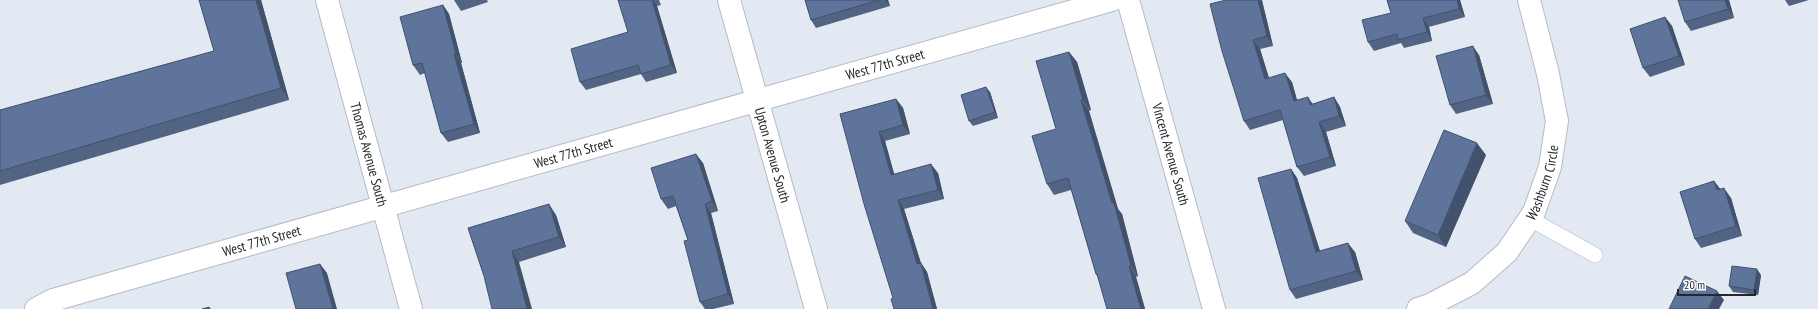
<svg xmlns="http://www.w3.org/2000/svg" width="1818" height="309" font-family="'PT Sans Narrow',sans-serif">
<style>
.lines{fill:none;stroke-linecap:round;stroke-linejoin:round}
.service-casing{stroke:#b5bbc5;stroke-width:16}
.minor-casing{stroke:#b5bbc5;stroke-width:24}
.service{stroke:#fff;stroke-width:15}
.minor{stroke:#fff;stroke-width:22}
.wall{fill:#526484}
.shaded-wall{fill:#42516c}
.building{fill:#5f749a;stroke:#42516c}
.labels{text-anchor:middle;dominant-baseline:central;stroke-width:4;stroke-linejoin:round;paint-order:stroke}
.street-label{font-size:14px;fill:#25272b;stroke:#fff}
</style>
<rect width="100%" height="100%" fill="#e3e9f3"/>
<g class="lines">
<g class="service-casing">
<polyline id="service" points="1530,219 1595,255"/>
</g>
<g class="minor-casing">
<g id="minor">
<path id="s1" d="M327,0L411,309"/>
<path id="s2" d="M729,0L816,309"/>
<path id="s3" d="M1128,0L1214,309"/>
<path id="s4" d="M36,309L53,300L1112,0"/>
<path id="s5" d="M1418,309L1430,305L1472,283L1507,252L1534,212L1550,167L1557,121L1548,74L1529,0"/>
</g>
</g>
<use href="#service" class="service"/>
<use href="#minor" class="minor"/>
</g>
<g class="wall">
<polygon points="199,0 261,0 289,100 0,185 0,110 214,51"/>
<polygon points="454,0 487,0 488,2 461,11"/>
<polygon points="618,0 659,0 661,5 657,6 677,73 646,82 641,74 586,90 580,82 628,32"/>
<polygon points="805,0 888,0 890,6 816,28 811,20"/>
<polygon points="1226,0 1263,0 1262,0 1273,46 1260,49 1269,78 1292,82 1297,100 1313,104 1334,97 1340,107 1346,126 1326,132 1336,166 1304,176 1297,167 1283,120 1250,130 1244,121"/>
<polygon points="1387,0 1460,0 1465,17 1429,27 1432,41 1404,48 1401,43 1374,51 1368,42 1391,13"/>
<polygon points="1729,0 1734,18 1691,31 1685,22"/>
<polygon points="1785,0 1809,0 1789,6"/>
<polygon points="443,5 449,14 462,63 461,63 480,133 448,142 441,133 425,73 420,75 413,65"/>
<polygon points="1665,17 1672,26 1685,65 1650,77 1643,68"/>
<polygon points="1069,52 1077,62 1091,110 1089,111 1118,209 1122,214 1138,276 1136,277 1145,309 1107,309 1098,278 1096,274 1071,190 1054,195 1047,184 1056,129"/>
<polygon points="1479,55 1493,104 1456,114 1450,105"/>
<polygon points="990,92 998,118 973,126 969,121"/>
<polygon points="896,99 903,108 910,134 885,141 894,174 938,173 944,199 904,209 921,263 927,272 937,309 894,309 893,298 840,114"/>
<polygon points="1486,155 1446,247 1413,233 1405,221"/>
<polygon points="703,163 718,211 711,213 734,304 713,309 705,309 700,302 688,240 676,206 668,209 661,199"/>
<polygon points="1291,169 1297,178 1320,251 1355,252 1363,280 1296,299 1290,290"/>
<polygon points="1714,181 1720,189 1731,198 1742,236 1701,248 1695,239"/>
<polygon points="556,215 566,247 519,262 484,276 468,228"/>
<polygon points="1761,275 1758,295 1733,292 1729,286"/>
</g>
<g class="shaded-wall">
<polygon points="256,0 261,0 289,100 281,88"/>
<polygon points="652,0 653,0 657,6 677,73 671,65"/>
<polygon points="885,0 888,0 890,6"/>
<polygon points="1258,0 1261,0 1262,1 1273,46 1267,36"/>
<polygon points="1457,0 1460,0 1465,17 1459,9"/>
<polygon points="1725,0 1729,0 1734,18 1728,9"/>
<polygon points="443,5 449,14 462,63 456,54"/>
<polygon points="1665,17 1672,26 1685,65 1679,56"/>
<polygon points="1423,18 1429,27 1432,41 1427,32"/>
<polygon points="1253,40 1260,49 1272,88 1265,79"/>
<polygon points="1473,46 1479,55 1493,104 1486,95"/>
<polygon points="1069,52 1077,62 1091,110 1083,100"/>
<polygon points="454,54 461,63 480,133 474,124"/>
<polygon points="1285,73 1292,82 1300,111 1294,101"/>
<polygon points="986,87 990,92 998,118 995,112"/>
<polygon points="1308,97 1314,106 1310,105"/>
<polygon points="1334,97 1340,107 1346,126 1339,116"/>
<polygon points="896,99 903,108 910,134 903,125"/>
<polygon points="1081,100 1089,111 1118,209 1122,214 1138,276 1131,265"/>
<polygon points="1319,122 1326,132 1336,166 1330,157"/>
<polygon points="879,132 885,141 897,184 891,175"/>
<polygon points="1477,143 1486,155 1446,247 1438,235"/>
<polygon points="696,154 703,163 718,211 712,201"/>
<polygon points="931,164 938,173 944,199 938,190"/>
<polygon points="1291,169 1297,178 1323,261 1316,252"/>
<polygon points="1714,181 1721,190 1717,190"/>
<polygon points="1724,188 1731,198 1742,236 1736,226"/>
<polygon points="898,200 904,209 923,270 921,263 927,272 937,309 933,309 917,264"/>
<polygon points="549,204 556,215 566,247 559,237"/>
<polygon points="705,204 711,213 734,304 728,294"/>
<polygon points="1348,243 1355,252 1363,280 1356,271"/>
<polygon points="512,251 519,262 532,309 527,309"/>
<polygon points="320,264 327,273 337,309 333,309"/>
<polygon points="1129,266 1136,277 1145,309 1141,309"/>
<polygon points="1757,269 1761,275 1758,295 1754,290"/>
<polygon points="1717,291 1724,300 1719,309 1708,309"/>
</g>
<g class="building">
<polygon points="199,0 256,0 281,88 0,171 0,110 214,51"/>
<polygon points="618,0 652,0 671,65 641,74 638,65 580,82 571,49 628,32"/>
<polygon points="805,0 879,0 811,20"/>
<polygon points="1226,0 1258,0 1267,36 1253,40 1265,79 1285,73 1294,101 1308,97 1310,105 1334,97 1339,116 1319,122 1330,157 1297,167 1280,110 1244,121 1222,51 1210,4"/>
<polygon points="1387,0 1457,0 1459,9 1423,18 1427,32 1398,40 1397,34 1368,42 1362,20 1391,13"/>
<polygon points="1678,0 1725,0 1728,9 1685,22"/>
<polygon points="443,5 456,54 454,54 474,124 441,133 422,63 413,65 400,17"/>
<polygon points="1665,17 1679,56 1643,68 1630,29"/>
<polygon points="1473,46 1486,95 1450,105 1436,56"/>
<polygon points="1069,52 1083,100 1081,100 1112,203 1114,203 1131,265 1129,266 1141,309 1107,309 1097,274 1096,274 1068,178 1047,184 1032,136 1056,129 1036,61"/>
<polygon points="986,87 995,112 969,121 961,95"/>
<polygon points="896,99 903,125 879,132 891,175 931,164 938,190 898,200 917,264 921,263 933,309 894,309 891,299 893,298 864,204 840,114"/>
<polygon points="1444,130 1477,143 1438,235 1405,221"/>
<polygon points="696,154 712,201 705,204 728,294 700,302 684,241 688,240 673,196 661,199 651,168"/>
<polygon points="1291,169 1316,252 1348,243 1356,271 1290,290 1258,178"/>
<polygon points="1714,181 1717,190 1724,188 1736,226 1695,239 1680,192"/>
<polygon points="549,204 559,237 512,251 527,309 492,309 484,276 468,228"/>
<polygon points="320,264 333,309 296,309 286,273"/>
<polygon points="1732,266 1757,269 1754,290 1729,286"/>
<polygon points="1685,276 1717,291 1708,309 1669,309"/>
<polygon points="209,307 210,309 202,309"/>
</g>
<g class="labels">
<g class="street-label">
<text stroke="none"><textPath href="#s4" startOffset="884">West 77th Street</textPath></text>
<text stroke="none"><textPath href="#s4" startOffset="560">West 77th Street</textPath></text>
<text stroke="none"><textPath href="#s3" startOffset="160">Vincent Avenue South</textPath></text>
<text stroke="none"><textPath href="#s1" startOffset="160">Thomas Avenue South</textPath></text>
<text stroke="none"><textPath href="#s2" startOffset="161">Upton Avenue South</textPath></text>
<text stroke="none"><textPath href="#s5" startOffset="186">Washburn Circle</textPath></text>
<text stroke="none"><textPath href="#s4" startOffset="236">West 77th Street</textPath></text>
</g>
</g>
<path d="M1678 289v6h77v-6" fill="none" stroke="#25272b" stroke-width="2"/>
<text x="1684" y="289" font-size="12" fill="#25272b" stroke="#ffffff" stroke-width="3" paint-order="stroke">20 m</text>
</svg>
